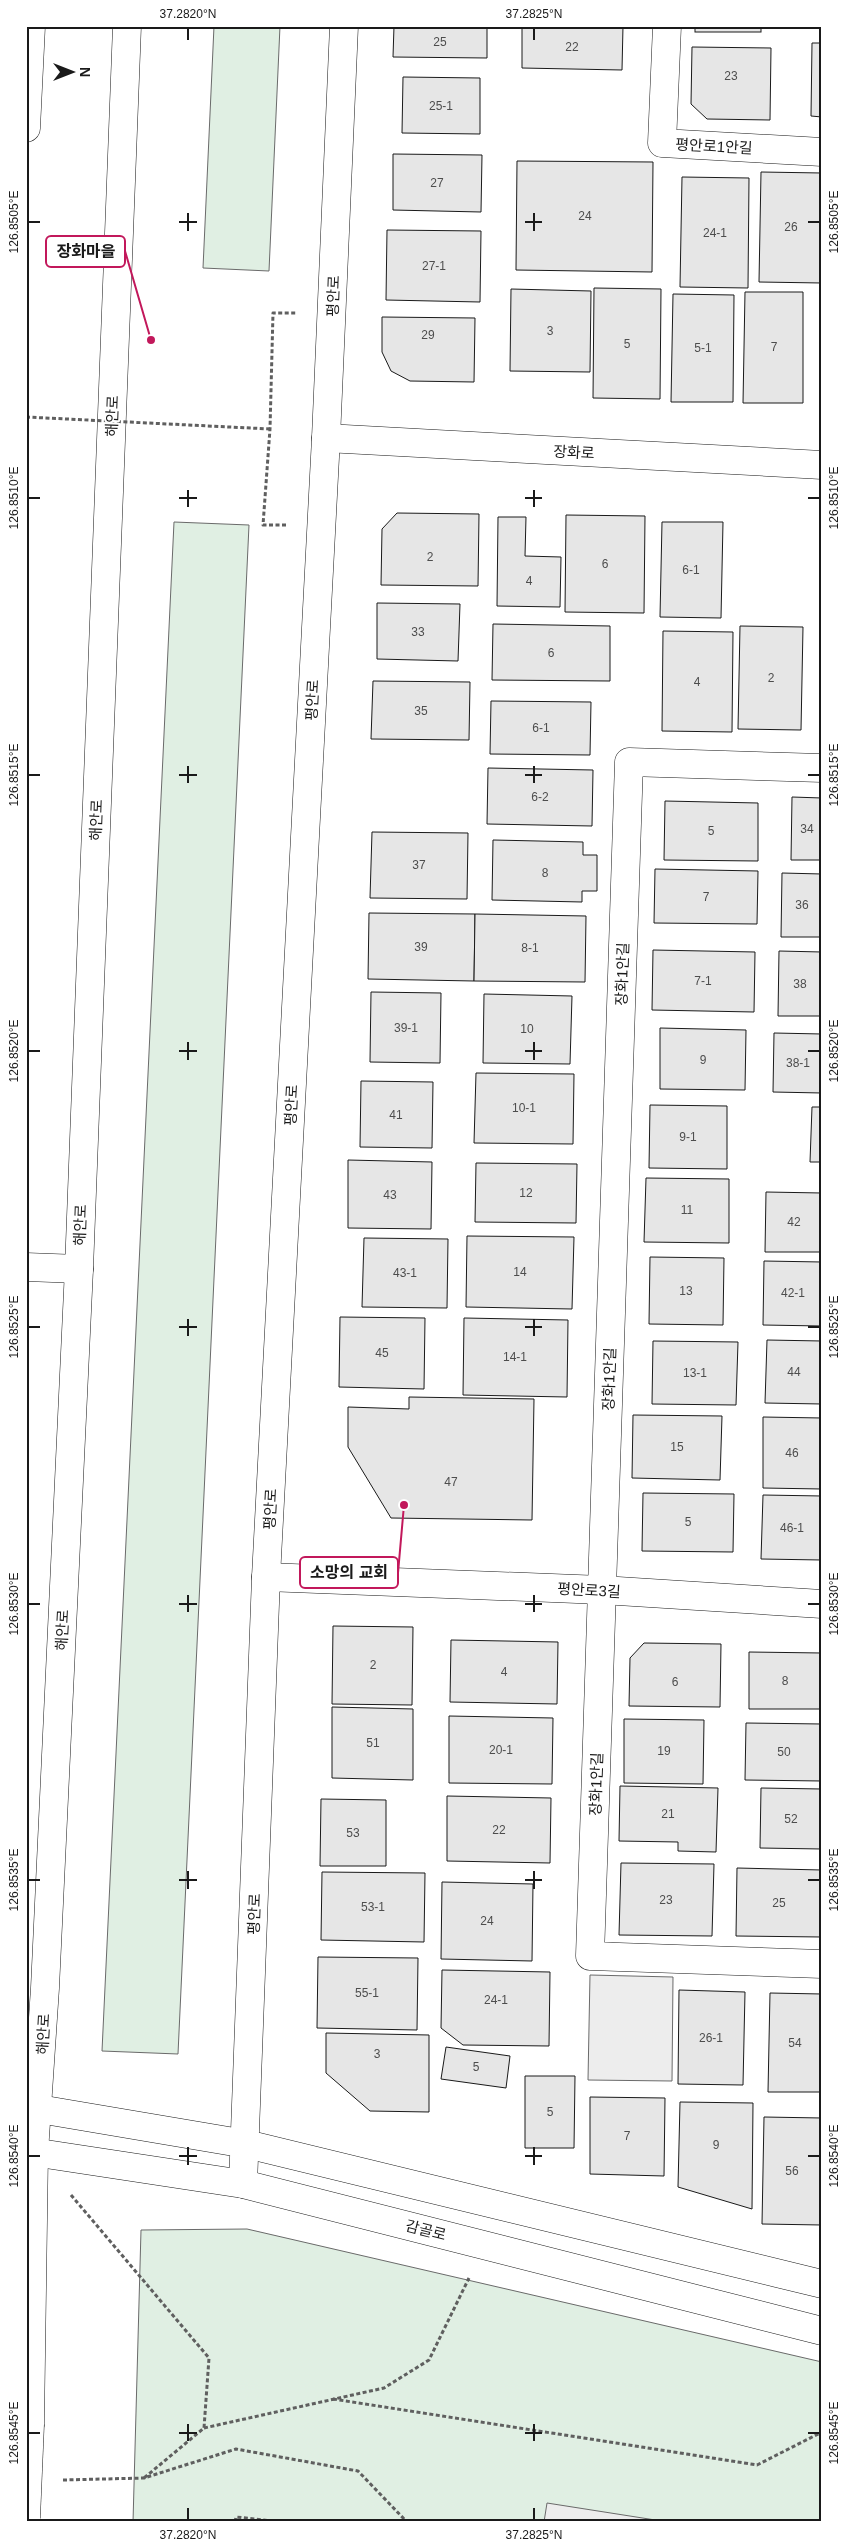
<svg xmlns="http://www.w3.org/2000/svg" width="848" height="2548" font-family="Helvetica,'Noto Sans KR',sans-serif">
<style>
.green{fill:#e0efe3;stroke:#6a6a6a}
.parking{fill:#ededed;stroke:#6a6a6a}
.building{fill:#e6e6e6;stroke:#1a1a1a}
.lines{fill:none;stroke-linecap:round;stroke-linejoin:round}
.minor-casing{stroke:#1a1a1a;stroke-width:29}
.major-casing{stroke:#1a1a1a;stroke-width:29}
.path{stroke:#5f5f5f;stroke-width:3;stroke-dasharray:4 2.5;stroke-linecap:butt}
.minor{stroke:#fff;stroke-width:28}
.major{stroke:#fff;stroke-width:28}
.major-bridge-casing{stroke:#1a1a1a;stroke-width:29;stroke-linecap:butt}
.path-bridge{stroke:#5f5f5f;stroke-width:3;stroke-dasharray:4 2.5;stroke-linecap:butt}
.major-bridge{stroke:#fff;stroke-width:28}
.ticks{fill:none;stroke:#1a1a1a;stroke-width:2}
.labels{text-anchor:middle;dominant-baseline:central;stroke-width:4;stroke-linejoin:round;paint-order:stroke}
.number-label{font-size:12px;fill:#4d4d4d}
.street-label{font-size:15px;fill:#1a1a1a;stroke:#fff}
.leader{fill:none;stroke:#c2185b;stroke-width:2}
.callout-dot{fill:#c2185b;stroke:#fff;stroke-width:2}
.callout{fill:#fff;stroke:#c2185b;stroke-width:2}
.callout-label{font-size:16px;text-anchor:middle;font-weight:bold;fill:#1a1a1a}
.neatline{fill:none;stroke:#1a1a1a;stroke-width:2}
.ticks-label{font-size:12px;text-anchor:middle;fill:#1a1a1a}
</style>
<rect width="100%" height="100%" fill="#fff"/>
<g class="green">
<polygon points="214,26 280,26 269,271 203,268"/>
<polygon points="174,522 249,525 178,2054 102,2051"/>
<polygon points="247,2229 822,2362 822,2522 133,2522 141,2230"/>
</g>
<g class="parking">
<polygon points="590,1975 673,1977 672,2081 588,2080"/>
<polygon points="547,2503 668,2522 544,2522"/>
</g>
<g class="building">
<polygon points="394,26 487,26 487,58 393,57"/>
<polygon points="522,26 623,26 622,70 522,68"/>
<rect x="695" y="26" width="66" height="6"/>
<polygon points="812,43 822,43 822,117 811,116"/>
<polygon points="692,47 771,48 770,120 707,119 691,104"/>
<polygon points="403,77 480,78 480,134 402,133"/>
<polygon points="393,154 482,155 481,212 393,210"/>
<polygon points="517,161 653,162 652,272 516,270"/>
<polygon points="761,172 822,173 822,283 759,282"/>
<polygon points="682,177 749,178 748,288 680,287"/>
<polygon points="387,230 481,231 480,302 386,300"/>
<polygon points="594,288 661,289 660,399 593,398"/>
<polygon points="511,289 591,291 590,372 510,371"/>
<polygon points="745,292 803,292 803,403 743,403"/>
<polygon points="673,294 734,295 733,402 671,402"/>
<polygon points="382,317 475,318 474,382 410,381 391,371 382,352"/>
<polygon points="397,513 479,514 478,586 381,585 382,529"/>
<polygon points="566,515 645,516 644,613 565,612"/>
<polygon points="498,517 526,517 525,556 561,557 560,607 497,606"/>
<polygon points="662,522 723,522 721,618 660,617"/>
<polygon points="377,603 460,604 458,661 377,659"/>
<polygon points="493,624 610,626 610,681 492,680"/>
<polygon points="740,626 803,627 801,730 738,729"/>
<polygon points="663,631 733,632 732,732 662,731"/>
<polygon points="373,681 470,682 469,740 371,739"/>
<polygon points="491,701 591,702 590,755 490,754"/>
<polygon points="488,768 593,770 592,826 487,824"/>
<polygon points="792,797 822,798 822,860 791,860"/>
<polygon points="665,801 758,803 758,861 664,860"/>
<polygon points="372,832 468,833 467,899 370,898"/>
<polygon points="493,840 583,842 583,855 597,855 597,891 582,891 582,902 492,900"/>
<polygon points="655,869 758,871 757,924 654,923"/>
<polygon points="782,873 822,874 822,937 781,937"/>
<polygon points="369,913 475,914 474,981 368,979"/>
<polygon points="475,914 586,916 585,982 474,981"/>
<polygon points="653,950 755,952 754,1012 652,1010"/>
<polygon points="779,951 822,952 822,1016 778,1016"/>
<polygon points="371,992 441,993 440,1063 370,1062"/>
<polygon points="484,994 572,996 570,1064 483,1063"/>
<polygon points="660,1028 746,1030 745,1090 660,1089"/>
<polygon points="774,1033 822,1034 822,1093 773,1092"/>
<polygon points="476,1073 574,1074 573,1144 474,1143"/>
<polygon points="361,1081 433,1082 432,1148 360,1147"/>
<polygon points="650,1105 727,1106 727,1169 649,1168"/>
<polygon points="812,1107 822,1107 822,1162 810,1162"/>
<polygon points="348,1160 432,1162 431,1229 348,1228"/>
<polygon points="476,1163 577,1164 576,1223 475,1222"/>
<polygon points="646,1178 729,1179 729,1243 644,1242"/>
<polygon points="766,1192 822,1193 822,1252 765,1252"/>
<polygon points="467,1236 574,1237 572,1309 466,1307"/>
<polygon points="364,1238 448,1239 447,1308 362,1307"/>
<polygon points="650,1257 724,1258 723,1325 649,1324"/>
<polygon points="764,1261 822,1262 822,1326 763,1325"/>
<polygon points="340,1317 425,1318 424,1389 339,1387"/>
<polygon points="464,1318 568,1320 567,1397 463,1395"/>
<polygon points="767,1340 822,1341 822,1404 765,1403"/>
<polygon points="653,1341 738,1342 736,1405 652,1404"/>
<polygon points="409,1397 534,1399 532,1520 391,1518 348,1447 348,1407 409,1409"/>
<polygon points="633,1415 722,1416 720,1480 632,1478"/>
<polygon points="763,1417 822,1418 822,1489 763,1488"/>
<polygon points="643,1493 734,1494 733,1552 642,1551"/>
<polygon points="763,1495 822,1496 822,1560 761,1559"/>
<polygon points="333,1626 413,1627 412,1705 332,1704"/>
<polygon points="451,1640 558,1642 557,1704 450,1702"/>
<polygon points="644,1643 721,1644 720,1707 629,1706 630,1658"/>
<polygon points="749,1652 822,1653 822,1709 749,1709"/>
<polygon points="332,1707 413,1709 413,1780 332,1778"/>
<polygon points="449,1716 553,1718 552,1784 449,1783"/>
<polygon points="624,1719 704,1720 703,1784 624,1783"/>
<polygon points="746,1723 822,1724 822,1781 745,1780"/>
<polygon points="620,1786 718,1788 716,1852 678,1851 678,1842 619,1841"/>
<polygon points="761,1788 822,1789 822,1849 760,1848"/>
<polygon points="447,1796 551,1798 550,1863 447,1861"/>
<polygon points="321,1799 386,1800 386,1866 320,1866"/>
<polygon points="621,1863 714,1864 712,1936 619,1935"/>
<polygon points="737,1868 822,1870 822,1937 736,1936"/>
<polygon points="322,1872 425,1873 424,1942 321,1940"/>
<polygon points="442,1882 533,1884 532,1961 441,1959"/>
<polygon points="318,1957 418,1958 417,2030 317,2028"/>
<polygon points="442,1970 550,1972 549,2046 463,2045 441,2028"/>
<polygon points="679,1990 745,1992 743,2085 678,2084"/>
<polygon points="770,1993 822,1994 822,2092 768,2092"/>
<polygon points="326,2033 429,2035 429,2112 370,2111 326,2073"/>
<polygon points="446,2047 510,2056 506,2088 441,2079"/>
<polygon points="525,2076 575,2076 574,2148 525,2148"/>
<polygon points="590,2097 665,2098 664,2176 590,2174"/>
<polygon points="680,2102 753,2103 752,2209 678,2187"/>
<polygon points="764,2117 822,2118 822,2225 762,2224"/>
</g>
<g class="lines">
<g class="minor-casing">
<g id="minor">
<polyline points="667,26 662,143 822,152"/>
<polyline points="326,438 822,465"/>
<polyline points="822,768 629,762 590,1956 822,1964"/>
<polyline points="26,1267 79,1269"/>
<polyline points="266,1577 602,1590 822,1604"/>
<polyline points="243,2184 266,1577 326,438 344,26"/>
</g>
</g>
<g class="major-casing">
<g id="major">
<polyline points="26,128 31,26"/>
<polyline points="26,2112 39,2109 246,2144 822,2284"/>
<polyline points="26,2151 243,2184 822,2331"/>
<polyline points="30,2424 34,2152 45,1988 79,1269 127,26"/>
</g>
</g>
<g class="path">
<polyline points="286,525 263,525 270,429 273,313 297,313"/>
<polyline points="71,2195 209,2358 204,2428 144,2478"/>
<polyline points="333,2399 757,2465 822,2432"/>
<polyline points="204,2428 384,2388 429,2360 469,2278"/>
<polyline points="63,2480 144,2478 236,2449 358,2471 407,2522"/>
<polyline points="235,2522 236,2517 282,2522"/>
</g>
<use href="#minor" class="minor"/>
<use href="#major" class="major"/>
<g class="major-bridge-casing">
<polyline id="major-bridge" points="26,2518 30,2424"/>
</g>
<polyline class="path-bridge" points="26,417 270,429"/>
<use href="#major-bridge" class="major-bridge"/>
</g>
<path class="ticks" d="M188,28V40M534,28V40M188,213V231M534,213V231M28,222H40M179,222H197M525,222H542M808,222H820M188,490V507M534,490V507M28,498H40M179,498H197M525,498H542M808,498H820M188,766V783M534,766V783M28,775H40M179,775H197M525,775H542M808,775H820M188,1042V1060M534,1042V1060M28,1051H40M179,1051H197M525,1051H542M808,1051H820M188,1319V1336M534,1319V1336M28,1327H40M179,1327H197M525,1327H542M808,1327H820M188,1595V1612M534,1595V1612M28,1604H40M179,1604H197M525,1604H542M808,1604H820M188,1871V1889M534,1871V1889M28,1880H40M179,1880H197M525,1880H542M808,1880H820M188,2147V2165M534,2147V2165M28,2156H40M179,2156H197M525,2156H542M808,2156H820M188,2424V2441M534,2424V2441M28,2433H40M179,2433H197M525,2433H542M808,2433H820M188,2508V2520M534,2508V2520"/>
<g class="labels">
<g class="number-label">
<text x="440" y="42">25</text>
<text x="572" y="47">22</text>
<text x="731" y="76">23</text>
<text x="441" y="106">25-1</text>
<text x="437" y="183">27</text>
<text x="585" y="216">24</text>
<text x="791" y="227">26</text>
<text x="715" y="233">24-1</text>
<text x="434" y="266">27-1</text>
<text x="550" y="331">3</text>
<text x="428" y="335">29</text>
<text x="627" y="344">5</text>
<text x="774" y="347">7</text>
<text x="703" y="348">5-1</text>
<text x="430" y="557">2</text>
<text x="605" y="564">6</text>
<text x="691" y="570">6-1</text>
<text x="529" y="581">4</text>
<text x="418" y="632">33</text>
<text x="551" y="653">6</text>
<text x="771" y="678">2</text>
<text x="697" y="682">4</text>
<text x="421" y="711">35</text>
<text x="541" y="728">6-1</text>
<text x="540" y="797">6-2</text>
<text x="807" y="829">34</text>
<text x="711" y="831">5</text>
<text x="419" y="865">37</text>
<text x="545" y="873">8</text>
<text x="706" y="897">7</text>
<text x="802" y="905">36</text>
<text x="421" y="947">39</text>
<text x="530" y="948">8-1</text>
<text x="703" y="981">7-1</text>
<text x="800" y="984">38</text>
<text x="406" y="1028">39-1</text>
<text x="527" y="1029">10</text>
<text x="703" y="1060">9</text>
<text x="798" y="1063">38-1</text>
<text x="524" y="1108">10-1</text>
<text x="396" y="1115">41</text>
<text x="688" y="1137">9-1</text>
<text x="526" y="1193">12</text>
<text x="390" y="1195">43</text>
<text x="687" y="1210">11</text>
<text x="794" y="1222">42</text>
<text x="520" y="1272">14</text>
<text x="405" y="1273">43-1</text>
<text x="686" y="1291">13</text>
<text x="793" y="1293">42-1</text>
<text x="382" y="1353">45</text>
<text x="515" y="1357">14-1</text>
<text x="794" y="1372">44</text>
<text x="695" y="1373">13-1</text>
<text x="677" y="1447">15</text>
<text x="792" y="1453">46</text>
<text x="451" y="1482">47</text>
<text x="688" y="1522">5</text>
<text x="792" y="1528">46-1</text>
<text x="373" y="1665">2</text>
<text x="504" y="1672">4</text>
<text x="785" y="1681">8</text>
<text x="675" y="1682">6</text>
<text x="373" y="1743">51</text>
<text x="501" y="1750">20-1</text>
<text x="664" y="1751">19</text>
<text x="784" y="1752">50</text>
<text x="668" y="1814">21</text>
<text x="791" y="1819">52</text>
<text x="499" y="1830">22</text>
<text x="353" y="1833">53</text>
<text x="666" y="1900">23</text>
<text x="779" y="1903">25</text>
<text x="373" y="1907">53-1</text>
<text x="487" y="1921">24</text>
<text x="367" y="1993">55-1</text>
<text x="496" y="2000">24-1</text>
<text x="711" y="2038">26-1</text>
<text x="795" y="2043">54</text>
<text x="377" y="2054">3</text>
<text x="476" y="2067">5</text>
<text x="550" y="2112">5</text>
<text x="627" y="2136">7</text>
<text x="716" y="2145">9</text>
<text x="792" y="2171">56</text>
</g>
<g class="street-label">
<text transform="translate(714 146) rotate(3)">평안로1안길</text>
<text transform="translate(333 296) rotate(-88)">평안로</text>
<text transform="translate(112 416) rotate(-88)">해안로</text>
<text transform="translate(574 452) rotate(3)">장화로</text>
<text transform="translate(312 700) rotate(-87)">평안로</text>
<text transform="translate(96 820) rotate(-88)">해안로</text>
<text transform="translate(622 974) rotate(-88)">장화1안길</text>
<text transform="translate(291 1105) rotate(-87)">평안로</text>
<text transform="translate(80 1225) rotate(-88)">해안로</text>
<text transform="translate(609 1379) rotate(-88)">장화1안길</text>
<text transform="translate(270 1509) rotate(-87)">평안로</text>
<text transform="translate(589 1590) rotate(3)">평안로3길</text>
<text transform="translate(62 1630) rotate(-87)">해안로</text>
<text transform="translate(596 1784) rotate(-88)">장화1안길</text>
<text transform="translate(254 1914) rotate(-88)">평안로</text>
<text transform="translate(43 2034) rotate(-87)">해안로</text>
<text transform="translate(426 2230) rotate(14)">감골로</text>
</g>
</g>
<path class="leader" d="M151 340L125 251M404 1505L398 1573"/>
<g class="callout-dot">
<circle cx="151" cy="340" r="5"/>
<circle cx="404" cy="1505" r="5"/>
</g>
<g class="callout">
<rect x="46" y="236" width="79" height="31" rx="5"/>
<rect x="300" y="1557" width="98" height="31" rx="5"/>
</g>
<g class="callout-label">
<text x="86" y="257">장화마을</text>
<text x="349" y="1578">소망의 교회</text>
</g>
<rect width="848" height="2548" fill="none" stroke="#ffffff" stroke-width="55"/>
<g transform="translate(72 72) rotate(90)" stroke="#ffffff" stroke-width="4" paint-order="stroke">
<path d="M0-4L9 19L0 12L-9 19Z" fill="#1a1a1a"/>
<text y="-8" font-size="14" font-weight="bold" text-anchor="middle" fill="#1a1a1a">N</text>
</g>
<rect x="28" y="28" width="792" height="2492" class="neatline"/>
<g class="ticks-label">
<text x="188" y="18">37.2820°N</text>
<text x="534" y="18">37.2825°N</text>
<text transform="translate(834 222) rotate(-90)" y="4">126.8505°E</text>
<text transform="translate(14 222) rotate(-90)" y="4">126.8505°E</text>
<text transform="translate(834 498) rotate(-90)" y="4">126.8510°E</text>
<text transform="translate(14 498) rotate(-90)" y="4">126.8510°E</text>
<text transform="translate(834 775) rotate(-90)" y="4">126.8515°E</text>
<text transform="translate(14 775) rotate(-90)" y="4">126.8515°E</text>
<text transform="translate(834 1051) rotate(-90)" y="4">126.8520°E</text>
<text transform="translate(14 1051) rotate(-90)" y="4">126.8520°E</text>
<text transform="translate(834 1327) rotate(-90)" y="4">126.8525°E</text>
<text transform="translate(14 1327) rotate(-90)" y="4">126.8525°E</text>
<text transform="translate(834 1604) rotate(-90)" y="4">126.8530°E</text>
<text transform="translate(14 1604) rotate(-90)" y="4">126.8530°E</text>
<text transform="translate(834 1880) rotate(-90)" y="4">126.8535°E</text>
<text transform="translate(14 1880) rotate(-90)" y="4">126.8535°E</text>
<text transform="translate(14 2156) rotate(-90)" y="4">126.8540°E</text>
<text transform="translate(834 2156) rotate(-90)" y="4">126.8540°E</text>
<text transform="translate(14 2433) rotate(-90)" y="4">126.8545°E</text>
<text transform="translate(834 2433) rotate(-90)" y="4">126.8545°E</text>
<text x="188" y="2539">37.2820°N</text>
<text x="534" y="2539">37.2825°N</text>
</g>
</svg>
